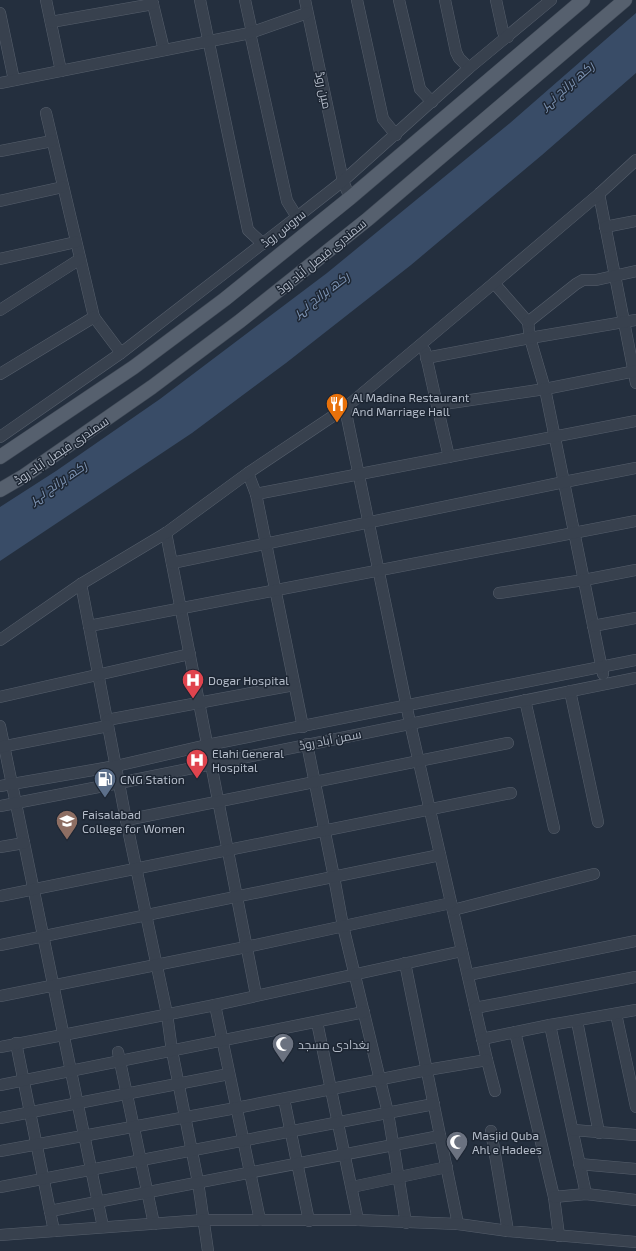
<svg xmlns="http://www.w3.org/2000/svg" width="636" height="1251" font-family="'Exo 2',Cairo,sans-serif">
<style>
.water{fill:#394c67}
.lines{fill:none;stroke-linecap:round;stroke-linejoin:round}
.minor-casing{stroke:#565f6c;stroke-width:12}
.major-casing{stroke:#414a57;stroke-width:15}
.minor{stroke:#38414e;stroke-width:11}
.major{stroke:#56606e;stroke-width:14}
.labels{text-anchor:middle;dominant-baseline:central;stroke-width:3;stroke-linejoin:round;paint-order:stroke}
.street-label{font-size:12px;fill:#b4bcc9;stroke:#1d2633}
.poi-label{font-size:12px;fill:#b4bcc9;stroke:#1d2633;text-anchor:start}
.water-label{font-size:13px;font-style:italic;fill:#7c92b1;stroke:#1d2633}
</style>
<rect width="100%" height="100%" fill="#242f3e"/>
<polygon class="water" points="636,13 636,73 542,155 411,265 286,363 192,433 0,561 0,507 56,471 160,399 327,273 510,123"/>
<g class="lines">
<g class="minor-casing">
<g id="minor">
<polyline points="46,0 61,71"/>
<polyline points="152,0 164,50"/>
<polyline points="200,0 248,230 263,244"/>
<polyline points="245,0 252,32"/>
<polyline points="305,0 343,181 350,198"/>
<polyline points="357,0 383,119 396,135"/>
<polyline points="399,0 420,89 432,102"/>
<polyline points="445,0 456,52 459,58 469,68"/>
<polyline points="496,0 503,32 508,37"/>
<polyline points="0,13 14,80"/>
<polyline points="51,22 153,4"/>
<polyline points="250,33 287,201 297,217"/>
<polyline points="0,83 250,33 307,13"/>
<polyline points="46,113 94,317 121,353"/>
<polyline points="0,151 52,141"/>
<polyline points="599,194 636,383"/>
<polyline points="0,201 63,187"/>
<polyline points="605,227 636,221"/>
<polyline points="0,259 76,242"/>
<polyline points="494,283 528,322 530,338 545,389 603,674"/>
<polyline points="0,310 80,259"/>
<polyline points="528,322 576,284 583,280 596,280 636,271"/>
<polyline points="425,351 437,405"/>
<polyline points="426,358 530,338 636,320"/>
<polyline points="0,374 94,317"/>
<polyline points="345,408 410,723 487,1060 495,1091"/>
<polyline points="0,437 121,353 297,217 343,181 469,68 551,0"/>
<polyline points="449,457 437,405 545,389 636,371"/>
<polyline points="248,473 256,494 303,727"/>
<polyline points="256,494 636,421"/>
<polyline points="166,533 256,995"/>
<polyline points="172,563 564,482 636,468"/>
<polyline points="81,584 126,820 167,1014 172,1051 198,1182 208,1251"/>
<polyline points="499,593 584,580 636,570"/>
<polyline points="89,626 636,521"/>
<polyline points="593,626 636,618"/>
<polyline points="0,640 81,584 166,533 248,473 345,408 494,283 599,194 636,160"/>
<polyline points="570,691 598,822"/>
<polyline points="0,697 190,654"/>
<polyline points="525,700 554,828"/>
<polyline points="107,720 294,685"/>
<polyline points="0,726 103,1227"/>
<polyline points="307,744 334,877 343,926 388,1113 406,1223"/>
<polyline points="0,747 108,726"/>
<polyline points="0,786 116,766 207,745 636,660"/>
<polyline points="0,806 119,783 636,678"/>
<polyline points="126,820 508,743"/>
<polyline points="0,847 24,843"/>
<polyline points="0,896 511,793"/>
<polyline points="453,910 594,874"/>
<polyline points="0,945 440,855"/>
<polyline points="405,963 458,1224"/>
<polyline points="468,975 636,941"/>
<polyline points="0,996 246,947 451,903"/>
<polyline points="215,1005 260,1220"/>
<polyline points="475,1008 636,977"/>
<polyline points="616,1014 636,1107"/>
<polyline points="577,1021 599,1133"/>
<polyline points="317,1022 358,1220"/>
<polyline points="550,1025 586,1194"/>
<polyline points="515,1032 554,1197 559,1236"/>
<polyline points="482,1039 550,1025 636,1010"/>
<polyline points="16,1043 54,1231"/>
<polyline points="0,1047 63,1035 215,1005 462,951"/>
<polyline points="118,1052 154,1224"/>
<polyline points="0,1085 364,1012"/>
<polyline points="284,1099 309,1221"/>
<polyline points="0,1118 229,1074"/>
<polyline points="573,1130 636,1135"/>
<polyline points="491,1131 508,1231"/>
<polyline points="0,1151 236,1108 427,1070 487,1060"/>
<polyline points="579,1164 636,1169"/>
<polyline points="0,1187 434,1104"/>
<polyline points="352,1187 447,1167"/>
<polyline points="554,1197 586,1194 636,1200"/>
<polyline points="50,1211 440,1136"/>
<polyline points="0,1235 204,1220 358,1220 458,1224 508,1231 636,1242"/>
</g>
</g>
<g class="major-casing">
<g id="major">
<polyline points="0,457 134,367 225,299 350,198 583,0"/>
<polyline points="0,490 24,476 152,387 240,321 368,219 625,0"/>
</g>
</g>
<use href="#minor" class="minor"/>
<use href="#major" class="major"/>
</g>
<defs>
<g id="restaurant-pin" transform="scale(1.15)"><path d="M0 17L-7.5 6A9.5 9.5 0 1 1 7.5 6Z" fill="#e8710a" stroke="#1d2633"/><path d="M-5-6h1v4h1v-4h1v4h1v-4h1v5L-1.5 .5V6h-2V.5L-5-1ZM5-6V6H3V1.5H1.5Q1.5-4 5-6Z" fill="#fff"/></g>
<g id="hospital-pin" transform="scale(1.15)"><path d="M0 17L-7.5 6A9.5 9.5 0 1 1 7.5 6Z" fill="#e0444e" stroke="#1d2633"/><path d="M-5-5h3v3.5h4V-5h3V5h-3V1.5h-4V5h-3Z" fill="#fff"/></g>
<g id="fuel-pin" transform="scale(1.15)"><path d="M0 17L-7.5 6A9.5 9.5 0 1 1 7.5 6Z" fill="#5c6f8a" stroke="#1d2633"/><path d="M-5.5-6h7V0h2V4h1.3V-2.5L3-4.5l.8-.8L6-3V5H2.5V1h-1V6h-7ZM-4.2-4.7v3.2H.2V-4.7Z" fill="#fff"/></g>
<g id="university-pin" transform="scale(1.15)"><path d="M0 17L-7.5 6A9.5 9.5 0 1 1 7.5 6Z" fill="#8d6e63" stroke="#1d2633"/><path d="M0-5L7-2L0 1L-7-2ZM-4 1L0 2.5L4 1V4Q0 6-4 4Z" fill="#fff"/></g>
<g id="mosque-pin" transform="scale(1.15)"><path d="M0 17L-7.5 6A9.5 9.5 0 1 1 7.5 6Z" fill="#6b7280" stroke="#1d2633"/><path d="M3.5-4.9A6 6 0 1 0 3.5 4.9A5 5 0 1 1 3.5-4.9Z" fill="#fff"/></g>
</defs>
<g fill-rule="evenodd">
<use href="#restaurant-pin" x="337" y="404"/>
<use href="#hospital-pin" x="193" y="680"/>
<use href="#hospital-pin" x="197" y="760"/>
<use href="#fuel-pin" x="105" y="779"/>
<use href="#university-pin" x="67" y="821"/>
<use href="#mosque-pin" x="283" y="1044"/>
<use href="#mosque-pin" x="457" y="1142"/>
</g>
<g class="labels">
<g class="street-label">
<text transform="translate(324 90) rotate(78)">مین روڈ</text>
<text transform="translate(283 228) rotate(-38)">سروس روڈ</text>
<text transform="translate(321 256) rotate(-39)">سمندری فیصل آباد روڈ</text>
<text transform="translate(61 450) rotate(-34)">سمندری فیصل آباد روڈ</text>
<text transform="translate(330 739) rotate(-11)">سمن آباد روڈ</text>
</g>
<g class="poi-label">
<text x="352" y="397">Al Madina Restaurant<tspan x="352" dy="14">And Marriage Hall</tspan></text>
<text x="208" y="680">Dogar Hospital</text>
<text x="212" y="753">Elahi General<tspan x="212" dy="14">Hospital</tspan></text>
<text x="120" y="779">CNG Station</text>
<text x="82" y="814">Faisalabad<tspan x="82" dy="14">College for Women</tspan></text>
<text x="298" y="1044">بغدادی مسجد</text>
<text x="472" y="1135">Masjid Quba<tspan x="472" dy="14">Ahl e Hadees</tspan></text>
</g>
<g class="water-label">
<text transform="translate(567 85) rotate(-41)">رکھ برانچ نہر</text>
<text transform="translate(321 294) rotate(-37)">رکھ برانچ نہر</text>
<text transform="translate(58 482) rotate(-34)">رکھ برانچ نہر</text>
</g>
</g>
</svg>
